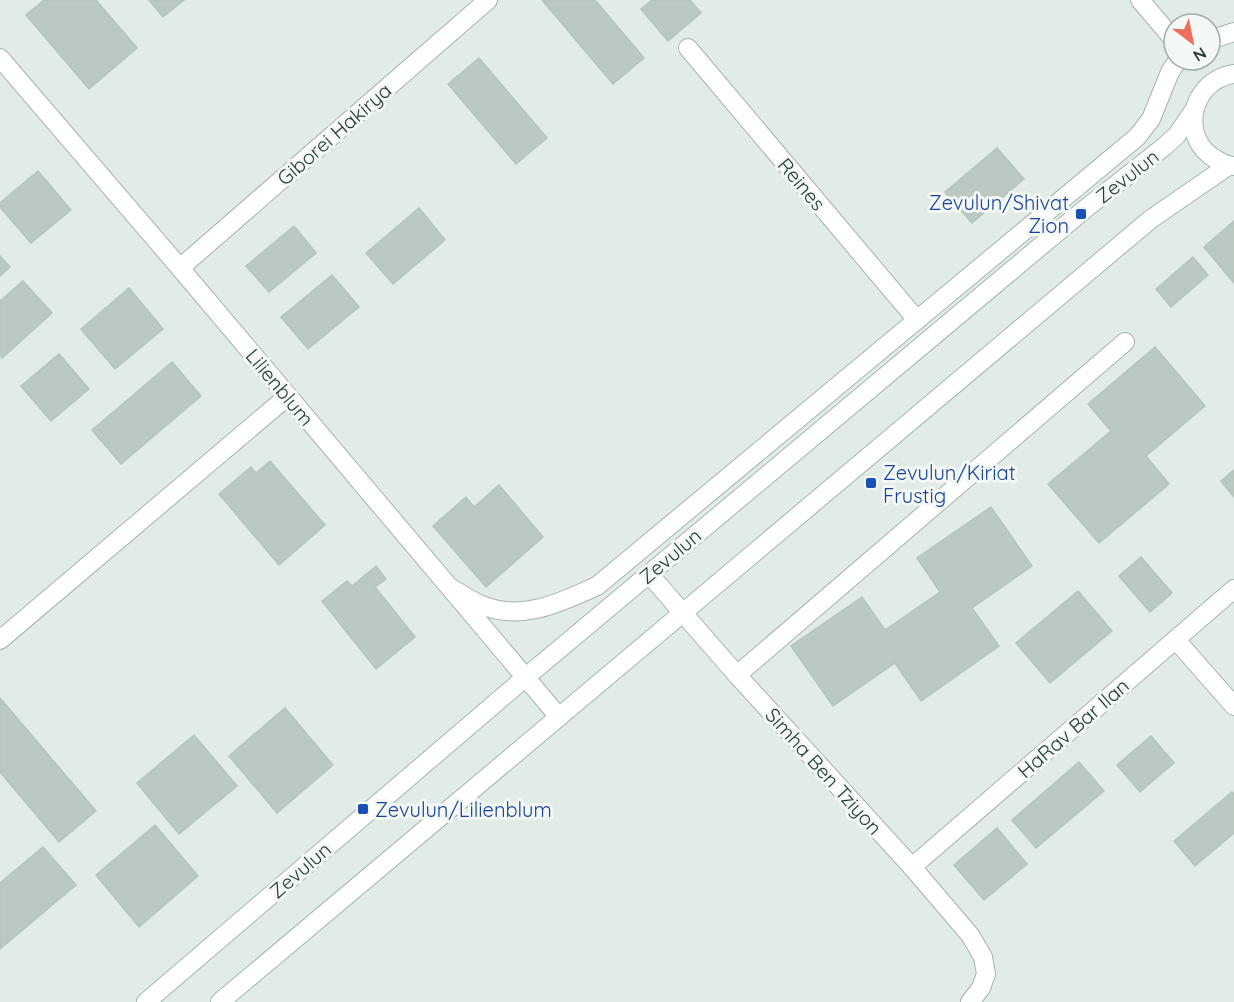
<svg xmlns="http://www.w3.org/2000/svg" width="1234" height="1002" font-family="Quicksand,sans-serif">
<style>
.building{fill:#bac9c2;stroke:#b5c5bc;stroke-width:1.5}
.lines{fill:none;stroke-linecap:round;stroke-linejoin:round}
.minor-casing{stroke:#a5b4ac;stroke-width:20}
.tertiary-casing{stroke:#a5b4ac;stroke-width:20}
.secondary-casing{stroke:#a1b7ac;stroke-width:20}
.minor{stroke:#fff;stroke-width:18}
.tertiary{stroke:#fff;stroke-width:18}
.secondary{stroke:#fff;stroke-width:18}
.transit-dot{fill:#1a4fb4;stroke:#f3f8f5;stroke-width:2}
.labels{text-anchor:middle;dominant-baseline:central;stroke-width:6;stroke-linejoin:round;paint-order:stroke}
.street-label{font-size:20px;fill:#233c32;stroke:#f3f8f5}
.transit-label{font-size:20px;fill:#164399;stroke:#f3f8f5;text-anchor:start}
</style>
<rect width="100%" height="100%" fill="#e2ece6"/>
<g class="building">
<polygon points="44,0 96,0 137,48 89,89 26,15"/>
<polygon points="149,0 184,0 163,17"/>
<polygon points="542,0 595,0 644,58 613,84"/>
<polygon points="652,0 690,0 701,13 668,41 641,9"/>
<polygon points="479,58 547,138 516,164 448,84"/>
<polygon points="997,148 1024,179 972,223 945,192"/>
<polygon points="38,171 71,210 31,243 0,207 0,203"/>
<polygon points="419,208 445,240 393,284 366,253"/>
<polygon points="1234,221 1234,283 1204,247"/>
<polygon points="294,226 316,253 269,292 246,266"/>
<polygon points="0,256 10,267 0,276"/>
<polygon points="1193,257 1208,275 1171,307 1156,289"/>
<polygon points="332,275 359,307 308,349 281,317"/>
<polygon points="23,281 52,313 2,358 0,355 0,301"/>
<polygon points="129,288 163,329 115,369 81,329"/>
<polygon points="1155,347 1205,406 1146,456 1169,484 1099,543 1048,484 1111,431 1088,404"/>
<polygon points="59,354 89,389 51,421 21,386"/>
<polygon points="172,362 201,396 121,464 92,430"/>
<polygon points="270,461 325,525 279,565 219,494 251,467 256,473"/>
<polygon points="1234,470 1234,497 1221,481"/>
<polygon points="499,485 543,537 486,587 433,526 466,497 474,507"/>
<polygon points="991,507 1032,566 972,608 999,646 921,701 895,663 833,706 791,646 862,597 885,630 940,592 917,558"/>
<polygon points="1141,557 1172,593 1150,612 1119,576"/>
<polygon points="376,566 386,579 375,587 415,637 376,669 322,601 347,581 352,586"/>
<polygon points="1078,591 1112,631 1050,683 1016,643"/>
<polygon points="0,698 96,811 59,842 0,772"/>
<polygon points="285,708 333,765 277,813 229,756"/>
<polygon points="194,735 237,786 179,834 137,783"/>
<polygon points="1151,736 1174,763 1140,792 1117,765"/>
<polygon points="1079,762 1104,791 1036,848 1012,820"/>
<polygon points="1232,792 1234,794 1234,833 1195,866 1174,841"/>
<polygon points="155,825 198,876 139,927 96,875"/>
<polygon points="997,828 1027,864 984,900 954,865"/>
<polygon points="43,847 76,885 0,949 0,883"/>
</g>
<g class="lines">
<g class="minor-casing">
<g id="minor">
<polyline points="1140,0 1174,40"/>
<polyline points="1210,40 1234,32"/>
<polyline points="688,48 917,320"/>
<polyline points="180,268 488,0"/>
<polyline points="649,574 737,675 912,867 970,935 983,957 986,974 981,988 970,1002"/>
<path d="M451,588C462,594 473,602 484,606C524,621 561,602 597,586L1137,137L1151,119L1170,72L1178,60"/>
<polyline points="0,640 288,396"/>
<polyline points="1176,640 1234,706"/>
<polyline points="737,675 1125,342"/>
<polyline points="912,867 1234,589"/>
</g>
</g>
<g class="tertiary-casing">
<polyline id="tertiary" points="0,58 180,268 559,717"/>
</g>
<g class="secondary-casing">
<g id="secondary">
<path d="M1234,74C1191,80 1177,138 1217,160C1223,163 1227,166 1234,166"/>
<polyline points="146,1002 526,677 1085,209 1165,146 1177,135 1194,110"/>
<polyline points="220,1002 1151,219 1228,166"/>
</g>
</g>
<use href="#minor" class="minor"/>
<use href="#tertiary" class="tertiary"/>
<use href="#secondary" class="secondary"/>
</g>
<g class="transit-dot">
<rect x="1075" y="208" width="12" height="12" rx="3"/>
<rect x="865" y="477" width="12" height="12" rx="3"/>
<rect x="357" y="803" width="12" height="12" rx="3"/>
</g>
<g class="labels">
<g class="street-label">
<text transform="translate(334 134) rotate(-41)">Giborei Hakirya</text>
<text transform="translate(1127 176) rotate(-38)">Zevulun</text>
<text transform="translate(802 184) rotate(50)">Reines</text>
<text transform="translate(280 387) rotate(50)">Lilienblum</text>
<text transform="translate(670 556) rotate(-40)">Zevulun</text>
<text transform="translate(1073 728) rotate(-41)">HaRav Bar Ilan</text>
<text transform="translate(824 771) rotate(48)">Simha Ben Tziyon</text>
<text transform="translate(300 870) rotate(-41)">Zevulun</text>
</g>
<g class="transit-label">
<text x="1069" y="202" text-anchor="end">Zevulun/Shivat<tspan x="1069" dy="23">Zion</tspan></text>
<text x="883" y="472">Zevulun/Kiriat<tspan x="883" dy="23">Frustig</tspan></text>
<text x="375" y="809">Zevulun/Lilienblum</text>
</g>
</g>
<g transform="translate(1192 42) rotate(148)"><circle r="28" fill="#f3f8f5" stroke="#a0ada7" stroke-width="1.5"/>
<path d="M0-4.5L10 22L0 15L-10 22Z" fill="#ed6d5e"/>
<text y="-9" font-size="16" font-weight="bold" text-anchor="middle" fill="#233c32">N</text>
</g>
</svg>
